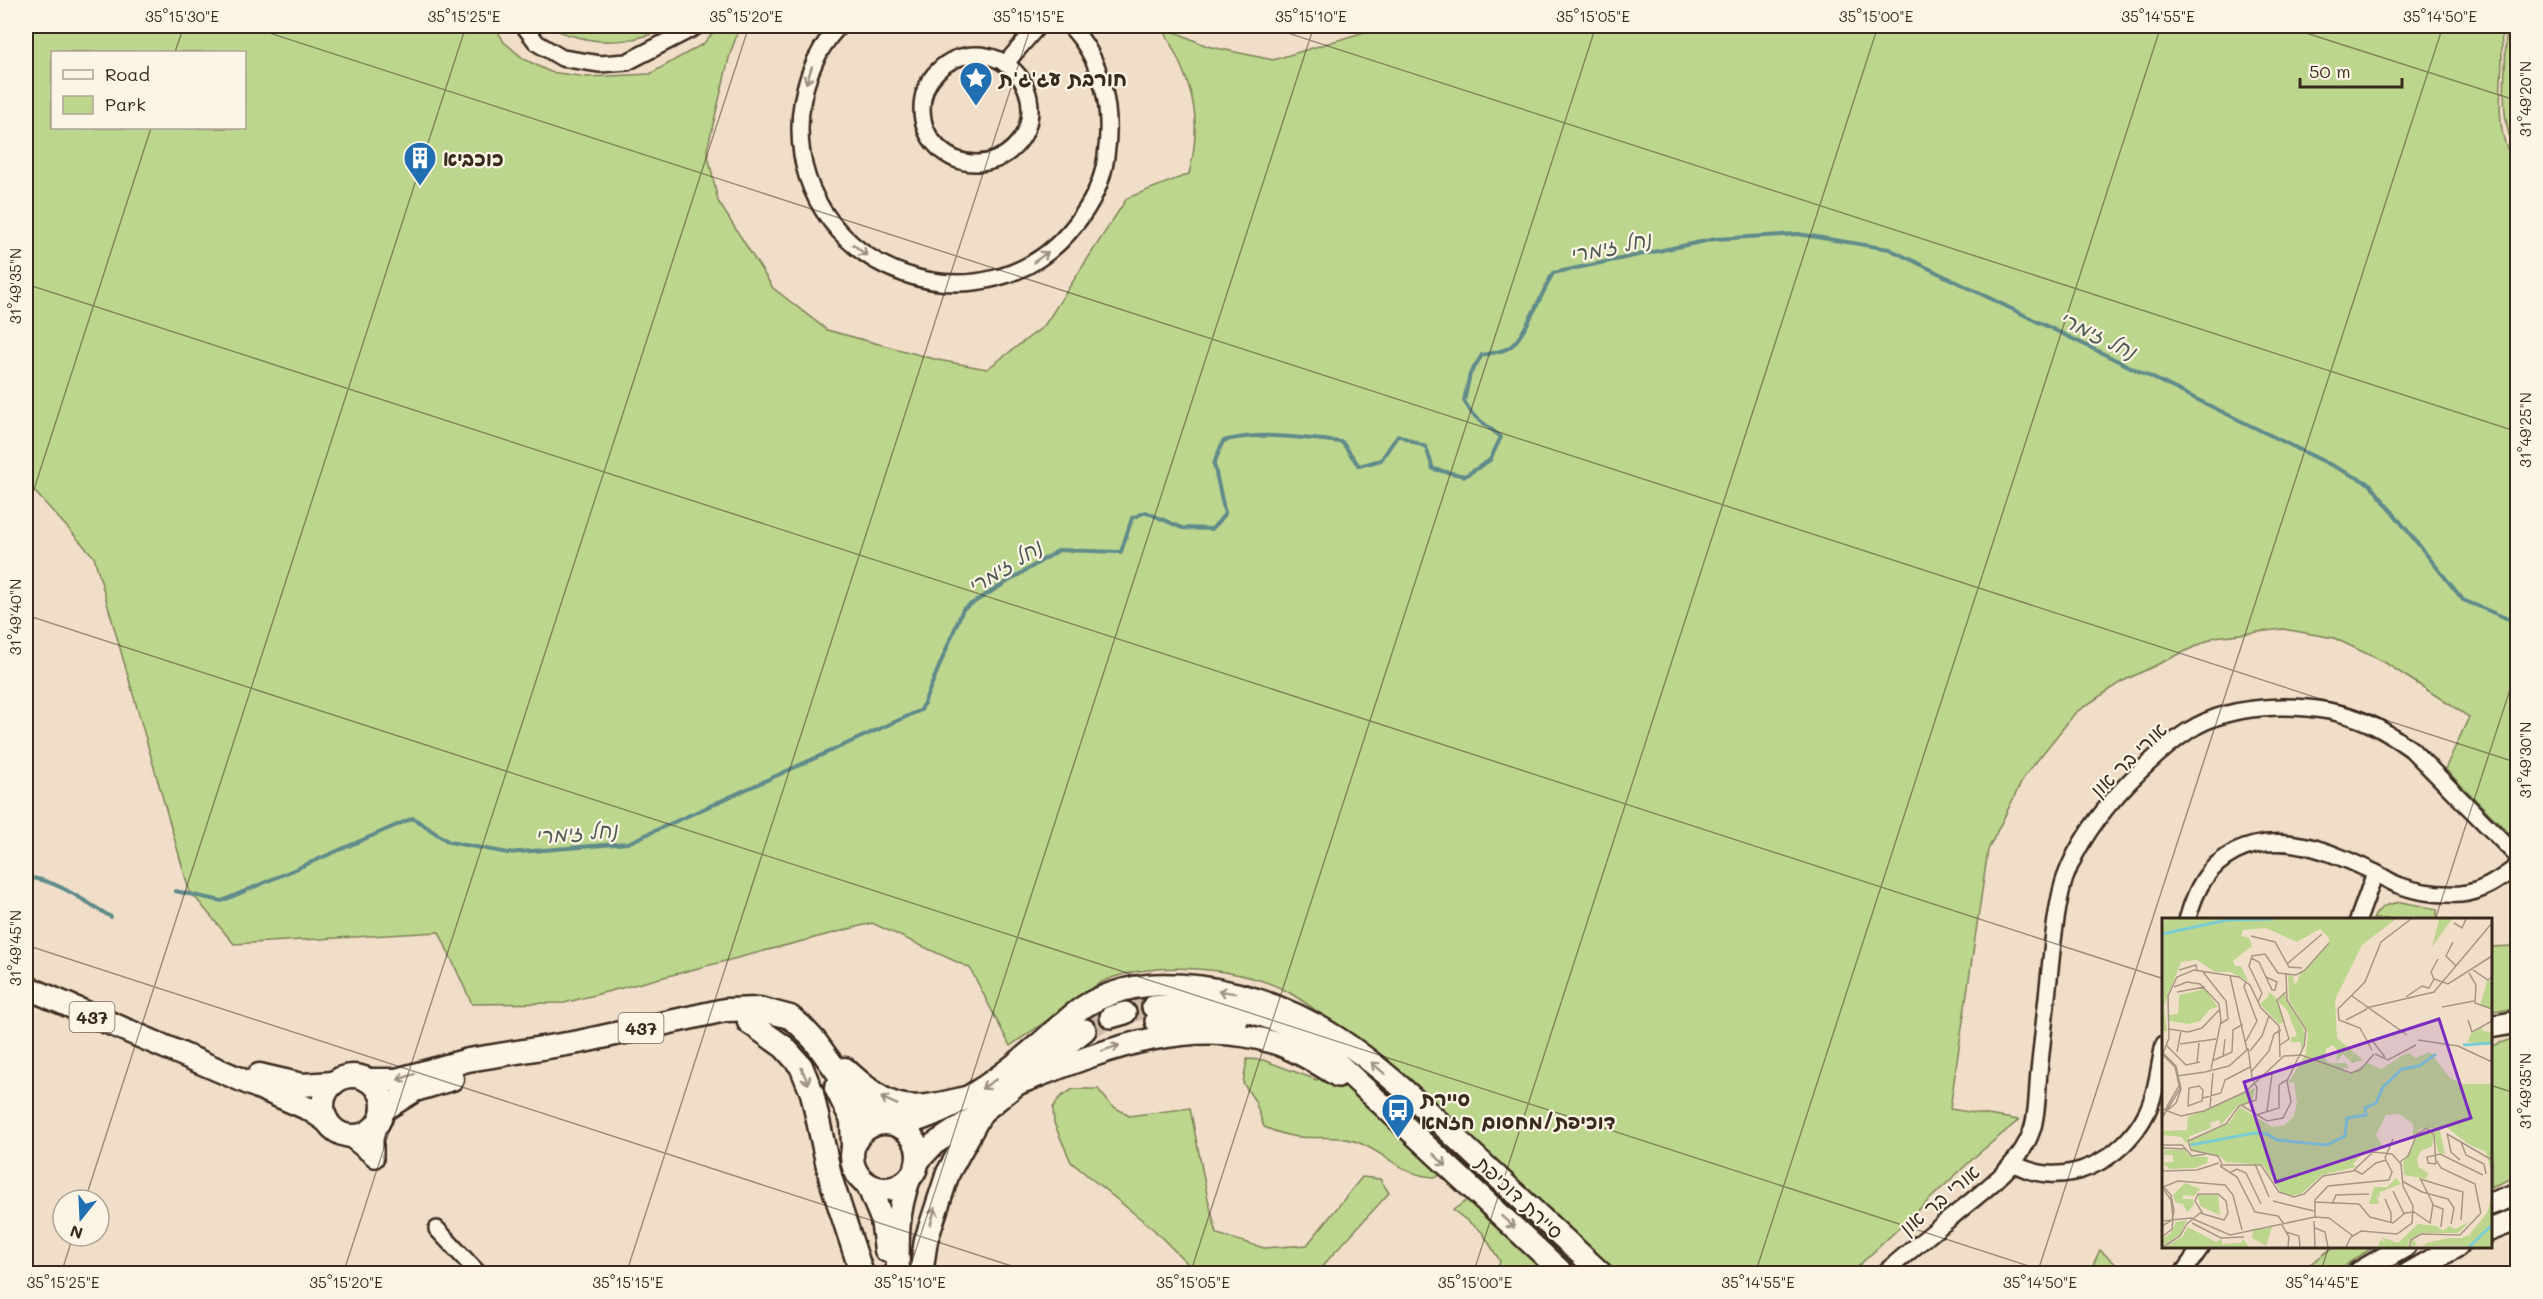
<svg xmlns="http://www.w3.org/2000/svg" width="2543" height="1299" font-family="Mali,'Playpen Sans Hebrew',sans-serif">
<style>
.green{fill:#bdd68d;stroke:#7c8056;stroke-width:1.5;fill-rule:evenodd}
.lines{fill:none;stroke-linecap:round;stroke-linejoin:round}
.stream{stroke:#618b8b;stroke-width:4}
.secondary-tunnel{stroke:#cdbaa7;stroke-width:21;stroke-dasharray:21 10;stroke-linecap:butt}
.street-casing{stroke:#3b2a1e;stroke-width:20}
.secondary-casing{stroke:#3b2a1e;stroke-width:26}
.primary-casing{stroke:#3b2a1e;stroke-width:27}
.street{stroke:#fcf5e5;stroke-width:15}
.secondary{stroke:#fcf5e5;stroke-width:21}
.primary{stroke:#fcf5e5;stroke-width:22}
.oneway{stroke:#9c9082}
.ticks{fill:none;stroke:#3b2a1e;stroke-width:1.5;stroke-opacity:0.45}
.labels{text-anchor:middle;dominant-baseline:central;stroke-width:4.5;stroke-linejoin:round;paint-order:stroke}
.shield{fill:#fcf5e5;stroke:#75675a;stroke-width:1.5}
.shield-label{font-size:18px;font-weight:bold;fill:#3b2a1e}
.poi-label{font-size:20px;font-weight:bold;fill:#3b2a1e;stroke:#fcf5e5;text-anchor:start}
.street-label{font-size:20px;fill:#3b2a1e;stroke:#fcf5e5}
.water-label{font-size:21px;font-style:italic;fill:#4e5b54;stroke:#fcf5e5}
.inset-river{fill:none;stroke:#7bccd3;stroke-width:3}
.inset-road{fill:none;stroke:#a89685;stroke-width:1.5}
.view{fill:#7b2cbf;fill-opacity:0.15;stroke:#7b2cbf;stroke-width:3}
.inset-edge{fill:none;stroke:#3b2a1e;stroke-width:3}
.neatline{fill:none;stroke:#3b2a1e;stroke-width:2}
.ticks-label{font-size:15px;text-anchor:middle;fill:#3b2a1e}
</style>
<rect width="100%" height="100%" fill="#f1dec9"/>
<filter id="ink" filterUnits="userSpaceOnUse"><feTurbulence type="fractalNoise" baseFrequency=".0167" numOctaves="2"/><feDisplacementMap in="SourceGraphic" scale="12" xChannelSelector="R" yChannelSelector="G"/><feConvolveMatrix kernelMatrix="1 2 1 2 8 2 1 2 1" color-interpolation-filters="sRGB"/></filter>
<g filter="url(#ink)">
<g class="green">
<path d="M26,26H495L504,42L524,59L550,72L587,77L650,74L703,44L719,26H740L730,54L707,150L718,201L773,288L827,330L938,360L987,369L1044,326L1127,198L1189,174C1205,110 1189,81 1162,26L1207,46L1273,60L1384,26H2500C2507,62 2493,111 2506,146C2509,153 2514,160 2518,167L2517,841L2445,769L2469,717L2384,662L2334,638L2283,629L2215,637L2123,681L2076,712L2024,777L1988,850L1950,1109L2019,1120L1978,1154L1851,1273H1497L1500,1261L1482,1232L1453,1210L1469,1199L1441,1173L1437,1177C1400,1177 1386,1151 1354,1141C1336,1135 1318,1139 1299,1137C1286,1136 1276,1132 1264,1127L1255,1101L1243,1083L1247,1059L1263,1060L1317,1080L1345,1035C1328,1019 1310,1005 1290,993C1245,967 1152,959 1104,981C1093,986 1083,995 1074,1002C1053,1016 1032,1031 1010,1046L970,968L872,923L564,1003L472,1004L439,932L234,944L189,890L94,557L26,482ZM52,52H244V128H52Z"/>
<path d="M552,26H672C641,40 611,46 577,37C567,34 559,33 552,26Z"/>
<path d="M2505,26H2517V154C2495,115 2509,68 2505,26Z"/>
<path d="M2401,902L2437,909V919H2373C2379,906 2387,904 2401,902Z"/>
<polygon points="2514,946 2517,950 2517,1009 2491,1011 2491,947"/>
<polygon points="2517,1037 2517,1176 2491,1187 2491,1046"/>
<polygon points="1073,1089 1098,1089 1111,1105 1129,1116 1190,1108 1208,1199 1217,1234 1264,1248 1307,1245 1362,1177 1380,1179 1389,1193 1316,1273 1197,1273 1152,1228 1071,1162 1054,1123 1053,1108 1059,1098"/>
<polygon points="2335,1246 2374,1247 2333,1273 2298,1273"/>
<polygon points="2100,1250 2126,1273 2089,1273"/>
</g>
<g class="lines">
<g class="stream">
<path d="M26,878C51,876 89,904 111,917"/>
<path d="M175,891L222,901L413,818L449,842L508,853L628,843L921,710L963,609L1059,550L1121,552L1132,518L1146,512L1182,528L1212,529L1225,514L1214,464L1223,441C1263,431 1302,438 1342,442L1359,466L1381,460L1398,435L1426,447L1433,469L1465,476L1490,460L1501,437L1473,415L1464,401L1470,374L1482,355C1490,353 1503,352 1510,347C1524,338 1543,290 1553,273L1715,239L1798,234L1889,249L2370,484L2463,600L2518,623"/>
</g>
<g class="secondary-tunnel">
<polyline points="1125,1013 1153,1007"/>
<polyline points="1085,1030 1111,1017"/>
</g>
<g class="street-casing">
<g id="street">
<polyline points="524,26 537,43 562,58 600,64 627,62 697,26"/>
<path d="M839,26C813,53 800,92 800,129C800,273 986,339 1075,225C1091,205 1103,182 1106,156C1113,110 1103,60 1070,26"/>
<circle cx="976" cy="109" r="54"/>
<polyline points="1005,64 1038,26"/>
<path d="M2187,920C2196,889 2206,867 2235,852C2281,829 2331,852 2374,872C2382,876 2390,882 2398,885C2417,892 2441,895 2461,894C2483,892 2500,879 2518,866"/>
<polyline points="2358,920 2375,873"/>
<polyline points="346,1136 375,1159"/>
<polyline points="375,1159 375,1139 380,1120"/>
<path d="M2013,1163C2063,1192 2123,1161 2147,1112C2157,1091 2159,1067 2164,1044"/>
<polyline points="437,1229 479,1274"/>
<path d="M1883,1274C1906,1254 1929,1235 1953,1216C1981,1192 2020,1167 2032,1130C2038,1112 2037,1090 2039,1072C2044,1028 2048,984 2053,941C2056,920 2058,898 2065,878C2078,841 2103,809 2130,781C2148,763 2167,745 2188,731C2235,700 2318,701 2368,723C2384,730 2397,739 2411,749L2518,857"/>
<polyline points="2182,1274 2202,1246"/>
</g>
</g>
<g class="secondary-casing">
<g id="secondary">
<path d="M1153,1007C1211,999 1268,1009 1316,1043L1564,1274"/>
<polyline points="1111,1017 1125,1013"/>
<polyline points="1156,1021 1193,1019 1236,1023"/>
<polyline points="2490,1027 2518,1022"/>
<path d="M1017,1084C1098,1053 1189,1013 1278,1044C1299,1052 1319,1064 1338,1076"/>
<path d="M897,1126C951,1114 996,1081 1037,1046C1056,1030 1075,1009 1098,999C1134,983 1161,983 1200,987C1325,1004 1389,1076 1476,1157C1518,1196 1560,1235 1602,1274"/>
<polyline points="918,1161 934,1144 981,1113 1085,1030"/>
<polyline points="2490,1204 2518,1194"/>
<polyline points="2490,1230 2518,1219"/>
<polyline points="2357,1274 2405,1246"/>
<polyline points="2408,1274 2457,1246"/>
</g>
</g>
<g class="primary-casing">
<g id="primary">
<polyline points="26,987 309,1109 327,1121"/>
<polyline points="749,1022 784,1047 801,1066 812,1093 831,1180 862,1274"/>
<path d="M845,1069C892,1112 905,1113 966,1098"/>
<polyline points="259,1075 302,1085 334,1083"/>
<circle cx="353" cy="1106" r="30"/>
<polyline points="367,1080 396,1080 468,1060 579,1042 725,1010 760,1009 790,1017 801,1026 815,1041 857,1099 872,1114 889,1123"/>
<polyline points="836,1088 852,1120 853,1146"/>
<polyline points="383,1110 415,1090 452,1079"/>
<circle cx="885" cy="1156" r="33"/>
<polyline points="868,1185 882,1219 886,1250"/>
<path d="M898,1274C897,1240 897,1211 909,1179"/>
<polyline points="921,1274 926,1240 948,1173 981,1113"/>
</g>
</g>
<use href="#street" class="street"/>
<use href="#secondary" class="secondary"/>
<use href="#primary" class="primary"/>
</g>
<defs><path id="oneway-shaft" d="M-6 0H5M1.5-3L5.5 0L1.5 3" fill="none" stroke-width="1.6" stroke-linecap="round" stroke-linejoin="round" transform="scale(1.5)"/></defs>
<g class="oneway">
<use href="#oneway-shaft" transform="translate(809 75) rotate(109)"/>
<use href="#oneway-shaft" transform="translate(860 250) rotate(40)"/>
<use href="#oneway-shaft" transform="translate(1041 257) rotate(-36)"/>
<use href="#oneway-shaft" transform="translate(1227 992) rotate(-171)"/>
<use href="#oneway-shaft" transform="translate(1111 1048) rotate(-18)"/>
<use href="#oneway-shaft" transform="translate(1378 1068) rotate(-139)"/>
<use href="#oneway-shaft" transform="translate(805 1076) rotate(67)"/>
<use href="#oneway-shaft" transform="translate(406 1077) rotate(161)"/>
<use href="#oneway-shaft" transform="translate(989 1084) rotate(147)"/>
<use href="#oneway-shaft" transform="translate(889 1101) rotate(-156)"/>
<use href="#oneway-shaft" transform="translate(1440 1160) rotate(43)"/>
<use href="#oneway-shaft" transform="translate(933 1216) rotate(-74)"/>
<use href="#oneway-shaft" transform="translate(1508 1222) rotate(42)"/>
</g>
</g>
<path class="ticks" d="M248,26L2518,763M1266,26L2518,432M2284,26L2518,101M175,52L184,26M26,284L2164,979M26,514L151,128M26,615L2053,1274M2435,920L2518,665M26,945L1036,1274M2490,1085L2518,1094M85,1200L466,26M61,1274L73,1236M343,1274L749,26M626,1274L1031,26M908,1274L1314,26M1190,1274L1596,26M1473,1274L1878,26M1755,1274L2161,26M2037,1274L2443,26M2320,1274L2329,1246"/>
<defs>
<g id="sight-pin" transform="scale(1.725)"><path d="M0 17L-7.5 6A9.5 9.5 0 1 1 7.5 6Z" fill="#1f6fb2" stroke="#fcf5e5"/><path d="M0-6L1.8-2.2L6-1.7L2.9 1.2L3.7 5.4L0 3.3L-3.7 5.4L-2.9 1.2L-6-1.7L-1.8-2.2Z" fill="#fff"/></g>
<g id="building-pin" transform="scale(1.725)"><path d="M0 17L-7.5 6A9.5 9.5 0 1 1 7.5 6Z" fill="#1f6fb2" stroke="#fcf5e5"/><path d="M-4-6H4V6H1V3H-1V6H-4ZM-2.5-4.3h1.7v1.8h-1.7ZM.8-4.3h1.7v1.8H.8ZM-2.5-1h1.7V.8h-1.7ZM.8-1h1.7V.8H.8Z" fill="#fff"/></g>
<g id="bus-pin" transform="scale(1.725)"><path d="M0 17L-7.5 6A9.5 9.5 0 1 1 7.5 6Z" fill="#1f6fb2" stroke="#fcf5e5"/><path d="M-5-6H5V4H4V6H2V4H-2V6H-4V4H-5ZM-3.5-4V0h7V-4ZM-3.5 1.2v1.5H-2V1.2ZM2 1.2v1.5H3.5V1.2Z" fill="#fff"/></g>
</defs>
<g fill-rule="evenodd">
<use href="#sight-pin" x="976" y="78"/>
<use href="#building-pin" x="420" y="158"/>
<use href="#bus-pin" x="1398" y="1110"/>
</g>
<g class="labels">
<g class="shield">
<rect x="69.5" y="1002" width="45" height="30" rx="4.5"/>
<rect x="618.5" y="1013" width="45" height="30" rx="4.5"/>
</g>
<g class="shield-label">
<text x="92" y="1017">437</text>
<text x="641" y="1028">437</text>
</g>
<g class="poi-label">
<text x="999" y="78">חורבת עג'ג'ת</text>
<text x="443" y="158">כוכביא</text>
<text x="1421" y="1098">סיירת<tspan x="1421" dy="23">דוכיפת/מחסום חזמא</tspan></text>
</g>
<g class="street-label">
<text transform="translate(2128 759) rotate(-44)">אורי בר און</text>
<text transform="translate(1520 1197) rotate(43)">סיירת דוכיפת</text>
<text transform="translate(1939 1199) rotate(-40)">אורי בר און</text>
</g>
<g class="water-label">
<text transform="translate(1610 246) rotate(-12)">נחל זימרי</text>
<text transform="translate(2098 334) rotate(26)">נחל זימרי</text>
<text transform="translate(1004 566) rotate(-32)">נחל זימרי</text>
<text transform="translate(576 832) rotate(-5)">נחל זימרי</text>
</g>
</g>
<g transform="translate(2162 918)">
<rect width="330" height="330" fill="#f1dec9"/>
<path d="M10,1H234L200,27L173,82L175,120L201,142L190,145L181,136L174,144L176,133L171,127L164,131L163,141L167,145H184L187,150H181L186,156L206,145L219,151L241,137L248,135L253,140L268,134L288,160L300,166H330V256L324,234L306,226L283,208L278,212L283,237L276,234L270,210L258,211L251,223V206L238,196L224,197L214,217L220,227L203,233L191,246L194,249L160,257L139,276L128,278L119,274L101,247L64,244L58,238L30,232L27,222L67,205L78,189L110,209L123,207L132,198L135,185L132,164L126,165L144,136L146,114L127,82L126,57L131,58L132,66L136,63L137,57L167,25V20L158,11L135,24L104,10L81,12L79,18L87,20L90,28L71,43L73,48H79L86,63L68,54H53L35,42L19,44L2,88L5,113H0V3ZM277,1H290L270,29ZM325,63H330V91L318,87ZM43,71L56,89L48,91L38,103L27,106L8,103L5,97L16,96L17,77ZM106,73L114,80L123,104L117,106L98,86L107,78ZM122,75L144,116L140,132L138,124H129V119L135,118L125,92L116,83ZM320,109L321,113L330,114V126L306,124L308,117ZM93,170L90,184L76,187L59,207L57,202L48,205L49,210L28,218L24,226L20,219L0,217V213L25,212L26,199ZM266,212L272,218L270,228L259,233L255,241L257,249L266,255L264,261L242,257L241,245L257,216ZM3,232H23L29,238L46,239L45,245L33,250L8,251L0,245L11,244V237H2ZM234,260L239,266L218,274L217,280L214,276L217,286H207L212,269H225ZM23,265L38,271L32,278L21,277V281H31L32,287L25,294L21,286L13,284L11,277ZM36,277H56L58,297L38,288ZM330,278V329L261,328L265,325L247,329L251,321L255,327L287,320H300L307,317L325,295ZM25,302L18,317L0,328V321L8,316L14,304ZM307,304L296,315H259L248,322L245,329H216L218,322L223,323L219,319L236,325L256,306L275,308L281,313L287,308L293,311ZM26,309L54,324L60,321V326L79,325L81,321L87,329H3L20,319ZM110,309L104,328L90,320L91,311Z" fill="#bdd68d"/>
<path class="inset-river" d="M0,16L65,2L112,1M301,127L330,125M29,227L92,215L105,216L115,222L165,227L183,218L185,200L204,197L203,190L214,185L221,169L240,151L257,148L274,136M307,329L330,307"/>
<path class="inset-road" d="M292,5L300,10L304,1M89,18L113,24L127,49L140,50M291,24L284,38L294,48M89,40L97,44L110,72H113L115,64L104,59M125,46L160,16M17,52L34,47L35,53M311,52L326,62L330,59M41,54L64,83L66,101L58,106M307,55L314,67L313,85L330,91M124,56L125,82L144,112L142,129M68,58L85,132M272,61L286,66L330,38M272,61L269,54L276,41M12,69L25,64L38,66L57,86L59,103L49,151M15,74L43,69M190,78L245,117M244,79L260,68L267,70L272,61M96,84L100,75L87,48L90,38L103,36L116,55L134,57L143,52L167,25M280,89L312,83M204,90L272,74L330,5M184,102L205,91M306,102L310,114L330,103M7,111L26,114L40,110L58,91M209,121L223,139M256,122L296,128L330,144M84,123L95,103L82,69L84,63M18,126L54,121M118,127L127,121L115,82L125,73M5,128L24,147L38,144M210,132L198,110L177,102L176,91L203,64L219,24L249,1M88,133L100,118L107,98M15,134L19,113M0,136L13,149L18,171L0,200M213,136L226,142L254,127M0,138L7,120L6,78L15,59L32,52L77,59L88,67L99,90L117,108L118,139M61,139L63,121M50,143L70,134L71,112L81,106M35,145L37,125M43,154L67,148L86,131L90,159M89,154L107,133L112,116L119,112M15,158L43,154M37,168L41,172L40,183L26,188L27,170ZM41,180L59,175L63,162L88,149M79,187L105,203L121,200L129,184L125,163L142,128M48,189L51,155M0,191L19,198L42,193L83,174L122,138L139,137L189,155L198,152L212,136M3,192L17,168M105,193L110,156M0,197L14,185L19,171L14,148L1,135M94,197L117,190V167L126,161M285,215L289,234L298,242M285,216L330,242M299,224L304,237L322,246L324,256M0,227H20L30,238L44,236M0,230L23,231M275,243L279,250L313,266L319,296M238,244L246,238L255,216L265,210L272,217L274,246M60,246L56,238L29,232L26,223L64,206L77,188L94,182L95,170L89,157M93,246L107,279M274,246L266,245L265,239L278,236L321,257M58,247H99L117,274L132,279L142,276L161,258L191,253L211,234L230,236L239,246L241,268L251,288L250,305L235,316L199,313L189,319L184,329M58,248L75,259L93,294L116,298L122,306M192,252L200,256L214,245L224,242M0,253L35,252L57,245M69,254L75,251L84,255L99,286M258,261L301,274L299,302M240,263L260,274L286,281L292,290L289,306M0,267L9,277L12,293L10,302L0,308M0,269L9,282L11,301L10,311L0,319M1,269L16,263L63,267L71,277L80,312M231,273L242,296M223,281L229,295V305M111,283L152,293M153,284L197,286L208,299L231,305L243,295L252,294L268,305L271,286L258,260M170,286L174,277L207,276M271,287L281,291L279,309M153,299V282L166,268L227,262L230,254L223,240L231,221M0,303L29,300L68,317L153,299L167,300L191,318M152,303L153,329M26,305L38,295L62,302L66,295L64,283L56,276H36L33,283L41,296M30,305L59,320L82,319M120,307L127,319L126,329M153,310L163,314L166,329M124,314L137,318L138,329M1,329L18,318L26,304M247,329L249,322L259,316L298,317L318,296"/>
<path class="view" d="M277,101L309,200L114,264L82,164Z"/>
<rect width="330" height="330" class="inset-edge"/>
</g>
<rect width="2543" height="1299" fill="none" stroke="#fcf5e5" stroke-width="66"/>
<rect x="51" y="51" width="195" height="78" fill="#fcf5e5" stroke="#afa495" stroke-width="1.5"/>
<rect x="63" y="70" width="30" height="9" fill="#fcf5e5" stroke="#afa495" stroke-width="1.5"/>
<text x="105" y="81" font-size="18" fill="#3b2a1e">Road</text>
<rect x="63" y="96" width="30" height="18" fill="#bdd68d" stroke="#afa495" stroke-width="1.5"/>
<text x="105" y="111" font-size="18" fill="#3b2a1e">Park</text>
<g transform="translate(81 1218) rotate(198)"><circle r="28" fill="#fcf5e5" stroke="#afa495" stroke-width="1.5"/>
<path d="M0-4.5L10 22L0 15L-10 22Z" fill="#1f6fb2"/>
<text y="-9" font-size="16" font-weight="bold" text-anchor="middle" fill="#3b2a1e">N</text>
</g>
<path d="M2300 78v9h102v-9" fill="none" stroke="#3b2a1e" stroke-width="3"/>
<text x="2309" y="78" font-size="18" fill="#3b2a1e" stroke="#fcf5e5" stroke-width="4.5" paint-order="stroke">50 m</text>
<rect x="33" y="33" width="2477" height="1233" class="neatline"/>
<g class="ticks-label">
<text x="182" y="22">35°15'30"E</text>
<text x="464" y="22">35°15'25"E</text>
<text x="746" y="22">35°15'20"E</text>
<text x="1029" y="22">35°15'15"E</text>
<text x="1311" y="22">35°15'10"E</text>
<text x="1593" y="22">35°15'05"E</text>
<text x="1876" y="22">35°15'00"E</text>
<text x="2158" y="22">35°14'55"E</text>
<text x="2440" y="22">35°14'50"E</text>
<text transform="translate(2526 99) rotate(-90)" y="5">31°49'20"N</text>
<text transform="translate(16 286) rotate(-90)" y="5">31°49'35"N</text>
<text transform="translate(2526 430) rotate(-90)" y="5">31°49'25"N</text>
<text transform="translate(16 617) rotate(-90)" y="5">31°49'40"N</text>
<text transform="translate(2526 760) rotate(-90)" y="5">31°49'30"N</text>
<text transform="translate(16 948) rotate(-90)" y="5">31°49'45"N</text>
<text transform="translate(2526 1091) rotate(-90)" y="5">31°49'35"N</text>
<text x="63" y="1288">35°15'25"E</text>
<text x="346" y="1288">35°15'20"E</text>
<text x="628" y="1288">35°15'15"E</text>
<text x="910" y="1288">35°15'10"E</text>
<text x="1193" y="1288">35°15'05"E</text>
<text x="1475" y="1288">35°15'00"E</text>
<text x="1758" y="1288">35°14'55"E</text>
<text x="2040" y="1288">35°14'50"E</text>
<text x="2322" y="1288">35°14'45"E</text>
</g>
</svg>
